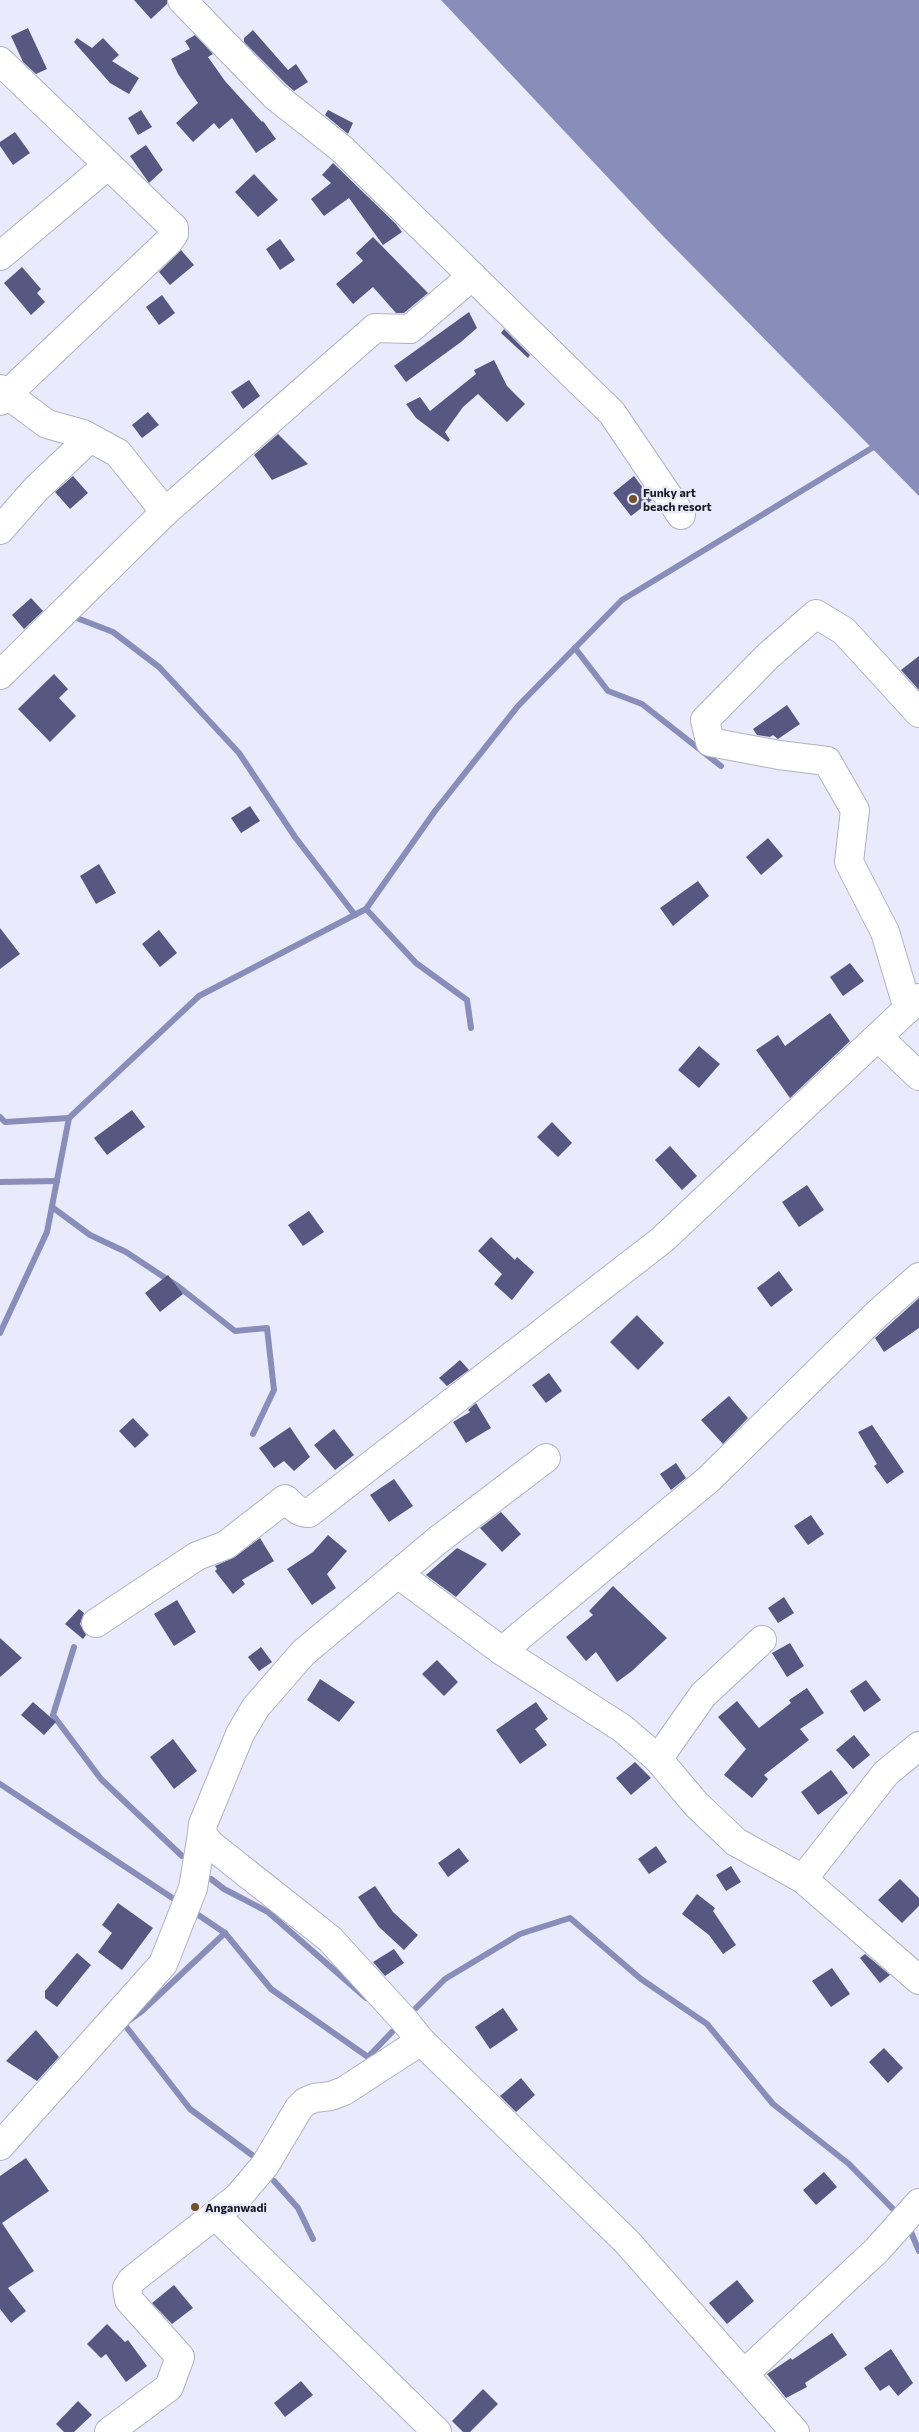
<svg xmlns="http://www.w3.org/2000/svg" width="919" height="2432" font-family="Commissioner,sans-serif">
<style>
.water{fill:#898db9}
.lines{fill:none;stroke-linecap:round;stroke-linejoin:round}
.stream{stroke:#898db9;stroke-width:6}
.building{fill:#565882}
.minor-casing{stroke:#b0b2c2;stroke-width:30}
.minor{stroke:#fff;stroke-width:28}
.poi-dot{fill:#735229;stroke:#e9ebfc;stroke-width:2}
.labels{text-anchor:middle;dominant-baseline:central;stroke-width:5;stroke-linejoin:round;paint-order:stroke}
.poi-label{font-size:12px;font-weight:bold;fill:#17181e;stroke:#e9ebfc;text-anchor:start}
</style>
<rect width="100%" height="100%" fill="#e9ebfc"/>
<polygon class="water" points="441,0 919,0 919,496 660,233"/>
<g class="lines">
<g class="stream">
<polyline points="69,615 113,632 159,667 239,753 295,837 355,915"/>
<polyline points="575,648 608,691 642,704 721,766"/>
<polyline points="366,909 416,963 467,1000 471,1028"/>
<polyline points="0,1117 5,1122 69,1118"/>
<polyline points="0,1182 57,1181"/>
<polyline points="52,1207 90,1235 126,1252 179,1287 235,1331 267,1328 274,1390 253,1434"/>
<polyline points="0,1333 47,1232 69,1118 199,996 366,909 435,811 518,706 622,600 872,448"/>
<polyline points="74,1647 53,1715 101,1779 182,1856"/>
<polyline points="0,1784 180,1903"/>
<polyline points="211,1879 224,1889 268,1912 366,1998"/>
<polyline points="191,1910 225,1933 271,1989 368,2057 392,2032"/>
<polyline points="225,1933 142,2011 124,2024 190,2109 252,2155"/>
<polyline points="416,2008 445,1979 520,1934 570,1918 641,1979 707,2024 773,2104 849,2164 893,2209"/>
<polyline points="274,2181 298,2208 313,2239"/>
<polyline points="911,2232 919,2251"/>
</g>
</g>
<g class="building">
<polygon points="134,0 167,0 167,4 151,19"/>
<polygon points="28,28 47,69 36,74 23,62 11,36"/>
<polygon points="253,30 288,70 296,64 308,82 294,91 286,84 244,42 244,38"/>
<polygon points="195,35 213,54 208,57 225,81 262,122 263,121 276,139 256,153 232,118 219,129 214,123 193,142 176,123 198,103 178,74 171,59 190,49 185,41"/>
<polygon points="77,38 92,48 103,38 119,55 112,61 139,78 129,94 110,83 74,42"/>
<polygon points="141,110 152,127 138,135 128,118"/>
<polygon points="328,110 353,123 348,134 325,115"/>
<polygon points="15,132 30,153 13,165 0,146 0,142"/>
<polygon points="146,145 163,170 149,183 130,156"/>
<polygon points="333,163 396,224 402,232 383,245 349,198 324,216 311,199 331,183 322,175"/>
<polygon points="254,174 278,200 258,217 235,192"/>
<polygon points="373,237 428,293 404,313 396,313 373,287 353,304 336,284 363,261 356,253"/>
<polygon points="280,239 295,260 280,270 266,249"/>
<polygon points="181,250 194,265 170,285 159,272"/>
<polygon points="22,267 41,289 37,293 45,302 31,315 4,283"/>
<polygon points="162,295 175,313 159,325 146,307"/>
<polygon points="469,312 477,328 461,342 406,382 394,366"/>
<polygon points="504,329 530,355 528,358 501,333"/>
<polygon points="494,360 507,386 525,404 507,422 478,394 463,407 445,432 450,440 448,442 416,418 406,404 420,397 430,411 476,374 474,370"/>
<polygon points="249,380 260,396 243,409 231,392"/>
<polygon points="148,412 159,425 142,438 132,425"/>
<polygon points="278,434 308,464 272,480 254,455"/>
<polygon points="73,476 88,493 70,509 55,492"/>
<polygon points="634,476 652,500 631,516 613,493"/>
<polygon points="31,598 43,611 24,629 12,615"/>
<polygon points="919,656 919,690 901,670"/>
<polygon points="54,674 68,689 59,698 76,716 50,742 18,709"/>
<polygon points="787,705 800,724 778,739 773,735 770,737 757,735 753,729"/>
<polygon points="250,806 260,821 241,833 231,818"/>
<polygon points="768,838 783,856 761,875 746,857"/>
<polygon points="99,864 116,893 96,904 80,876"/>
<polygon points="698,881 709,896 673,926 660,908"/>
<polygon points="0,928 20,954 0,969"/>
<polygon points="159,930 177,953 160,967 142,944"/>
<polygon points="850,963 864,981 843,996 830,977"/>
<polygon points="830,1013 850,1041 790,1098 756,1050 778,1035 785,1046"/>
<polygon points="699,1046 720,1064 699,1088 678,1070"/>
<polygon points="132,1110 145,1127 107,1155 94,1138"/>
<polygon points="552,1122 572,1143 558,1157 537,1137"/>
<polygon points="670,1146 697,1176 682,1190 655,1160"/>
<polygon points="807,1185 824,1210 799,1227 782,1202"/>
<polygon points="309,1211 324,1232 303,1246 288,1225"/>
<polygon points="491,1237 515,1260 517,1257 534,1272 512,1300 494,1284 502,1274 478,1251"/>
<polygon points="779,1271 793,1290 771,1307 757,1288"/>
<polygon points="168,1275 183,1294 160,1312 145,1293"/>
<polygon points="919,1298 919,1328 884,1352 875,1338"/>
<polygon points="637,1315 664,1343 638,1370 610,1342"/>
<polygon points="460,1360 469,1370 447,1386 439,1378"/>
<polygon points="549,1373 562,1391 546,1403 532,1385"/>
<polygon points="729,1396 748,1418 723,1444 701,1420"/>
<polygon points="476,1403 491,1428 466,1443 453,1422 470,1412 468,1410"/>
<polygon points="133,1418 149,1435 135,1448 119,1431"/>
<polygon points="872,1425 904,1472 887,1484 874,1466 877,1464 858,1432"/>
<polygon points="290,1427 310,1457 294,1471 284,1461 274,1468 259,1448"/>
<polygon points="334,1429 354,1455 335,1470 314,1445"/>
<polygon points="676,1463 686,1478 671,1490 660,1474"/>
<polygon points="394,1479 413,1506 389,1522 370,1495"/>
<polygon points="501,1512 521,1534 502,1552 480,1528"/>
<polygon points="811,1515 824,1534 808,1545 794,1526"/>
<polygon points="328,1535 347,1551 327,1574 336,1588 312,1605 287,1569 313,1552"/>
<polygon points="260,1538 274,1561 242,1580 245,1584 233,1594 215,1571 217,1569 215,1566 235,1557"/>
<polygon points="457,1548 487,1564 456,1597 426,1575"/>
<polygon points="613,1586 667,1638 632,1671 617,1682 596,1652 586,1661 566,1637 593,1615 589,1611"/>
<polygon points="784,1597 794,1613 778,1623 768,1608"/>
<polygon points="177,1600 196,1632 174,1646 154,1614"/>
<polygon points="79,1609 84,1613 80,1624 86,1635 83,1639 65,1624"/>
<polygon points="0,1638 22,1658 0,1677"/>
<polygon points="790,1643 804,1666 787,1677 772,1653"/>
<polygon points="261,1647 272,1662 259,1671 248,1657"/>
<polygon points="437,1660 458,1682 444,1696 422,1674"/>
<polygon points="320,1679 355,1702 339,1722 307,1700"/>
<polygon points="866,1680 881,1700 864,1712 850,1691"/>
<polygon points="807,1688 824,1713 800,1729 809,1740 764,1775 768,1779 752,1798 724,1775 746,1749 718,1717 737,1701 759,1728 791,1703 789,1700"/>
<polygon points="33,1702 56,1722 44,1735 21,1715"/>
<polygon points="536,1702 548,1719 535,1729 547,1745 520,1764 496,1730"/>
<polygon points="854,1735 870,1755 853,1769 836,1750"/>
<polygon points="173,1739 197,1771 174,1789 150,1757"/>
<polygon points="635,1762 651,1778 631,1795 616,1778"/>
<polygon points="831,1770 848,1793 818,1815 801,1792"/>
<polygon points="656,1846 667,1862 649,1874 638,1859"/>
<polygon points="459,1848 469,1861 448,1877 438,1863"/>
<polygon points="731,1866 741,1882 726,1891 716,1875"/>
<polygon points="900,1879 919,1898 919,1906 902,1923 878,1900"/>
<polygon points="375,1886 393,1912 418,1935 404,1950 379,1927 358,1897"/>
<polygon points="697,1894 715,1908 713,1911 736,1945 723,1954 709,1935 682,1914"/>
<polygon points="118,1903 153,1928 122,1970 98,1952 112,1933 102,1925"/>
<polygon points="394,1949 404,1963 385,1976 373,1962"/>
<polygon points="77,1953 91,1965 57,2007 45,1998 45,1991"/>
<polygon points="865,1954 890,1975 880,1983 860,1958"/>
<polygon points="832,1968 850,1994 831,2007 812,1981"/>
<polygon points="503,2008 518,2030 490,2049 475,2027"/>
<polygon points="36,2030 59,2057 37,2081 6,2061"/>
<polygon points="884,2048 903,2068 888,2083 869,2062"/>
<polygon points="521,2078 535,2095 516,2112 500,2096"/>
<polygon points="26,2158 49,2191 2,2223 34,2271 8,2288 26,2311 11,2323 0,2309 0,2176"/>
<polygon points="824,2172 837,2187 816,2205 803,2190"/>
<polygon points="737,2280 754,2301 727,2324 709,2303"/>
<polygon points="174,2285 193,2308 172,2324 152,2303"/>
<polygon points="107,2324 125,2342 128,2340 147,2366 126,2382 106,2354 101,2358 87,2344"/>
<polygon points="832,2333 847,2355 805,2383 807,2387 786,2398 767,2374 791,2358 792,2360"/>
<polygon points="891,2349 913,2383 898,2396 889,2385 880,2391 864,2368"/>
<polygon points="301,2381 313,2395 285,2417 274,2403"/>
<polygon points="483,2389 498,2404 470,2432 463,2432 452,2421"/>
<polygon points="78,2401 92,2415 74,2432 64,2432 56,2424"/>
</g>
<g class="lines">
<g class="minor-casing">
<g id="minor">
<polyline points="182,0 275,96 342,149 612,413 681,515"/>
<polyline points="0,61 174,228 174,234 168,242 0,401"/>
<polyline points="0,256 108,165"/>
<polyline points="0,389 47,424 83,434 118,453 165,512"/>
<polyline points="0,530 36,489 90,438"/>
<polyline points="0,675 165,512 375,328 410,329 472,276"/>
<polyline points="908,1009 885,932 849,862 855,810 827,761 779,755 710,742 705,720 768,656 816,614 844,631 919,713"/>
<polyline points="878,1037 919,1076"/>
<polyline points="546,1458 438,1540 303,1653 256,1707 240,1734 203,1824 202,1834 211,1845 330,1939 405,2021 421,2041 627,2242 795,2432"/>
<polyline points="398,1574 502,1651 709,1479 877,1314 919,1277"/>
<path d="M96,1623L197,1556L226,1545L285,1499C292,1505 299,1514 309,1513L662,1240L919,998"/>
<polyline points="502,1651 622,1728 658,1759 696,1804 736,1842 803,1879 919,1980"/>
<polyline points="658,1759 703,1695 762,1640"/>
<polyline points="803,1879 886,1773 919,1746"/>
<polyline points="0,2146 163,1964 193,1888 202,1834"/>
<polyline points="215,2215 437,2432"/>
<polyline points="744,2374 876,2251 919,2203"/>
<polyline points="109,2432 169,2387 180,2357 129,2300 127,2288 132,2280 238,2197 265,2165 299,2108 305,2102 314,2098 331,2096 344,2091 421,2041"/>
</g>
</g>
<use href="#minor" class="minor"/>
</g>
<g class="poi-dot">
<circle cx="633" cy="499" r="5"/>
<circle cx="195" cy="2207" r="5"/>
</g>
<g class="labels">
<g class="poi-label">
<text x="643" y="492">Funky art<tspan x="643" dy="14">beach resort</tspan></text>
<text x="205" y="2207">Anganwadi</text>
</g>
</g>
</svg>
